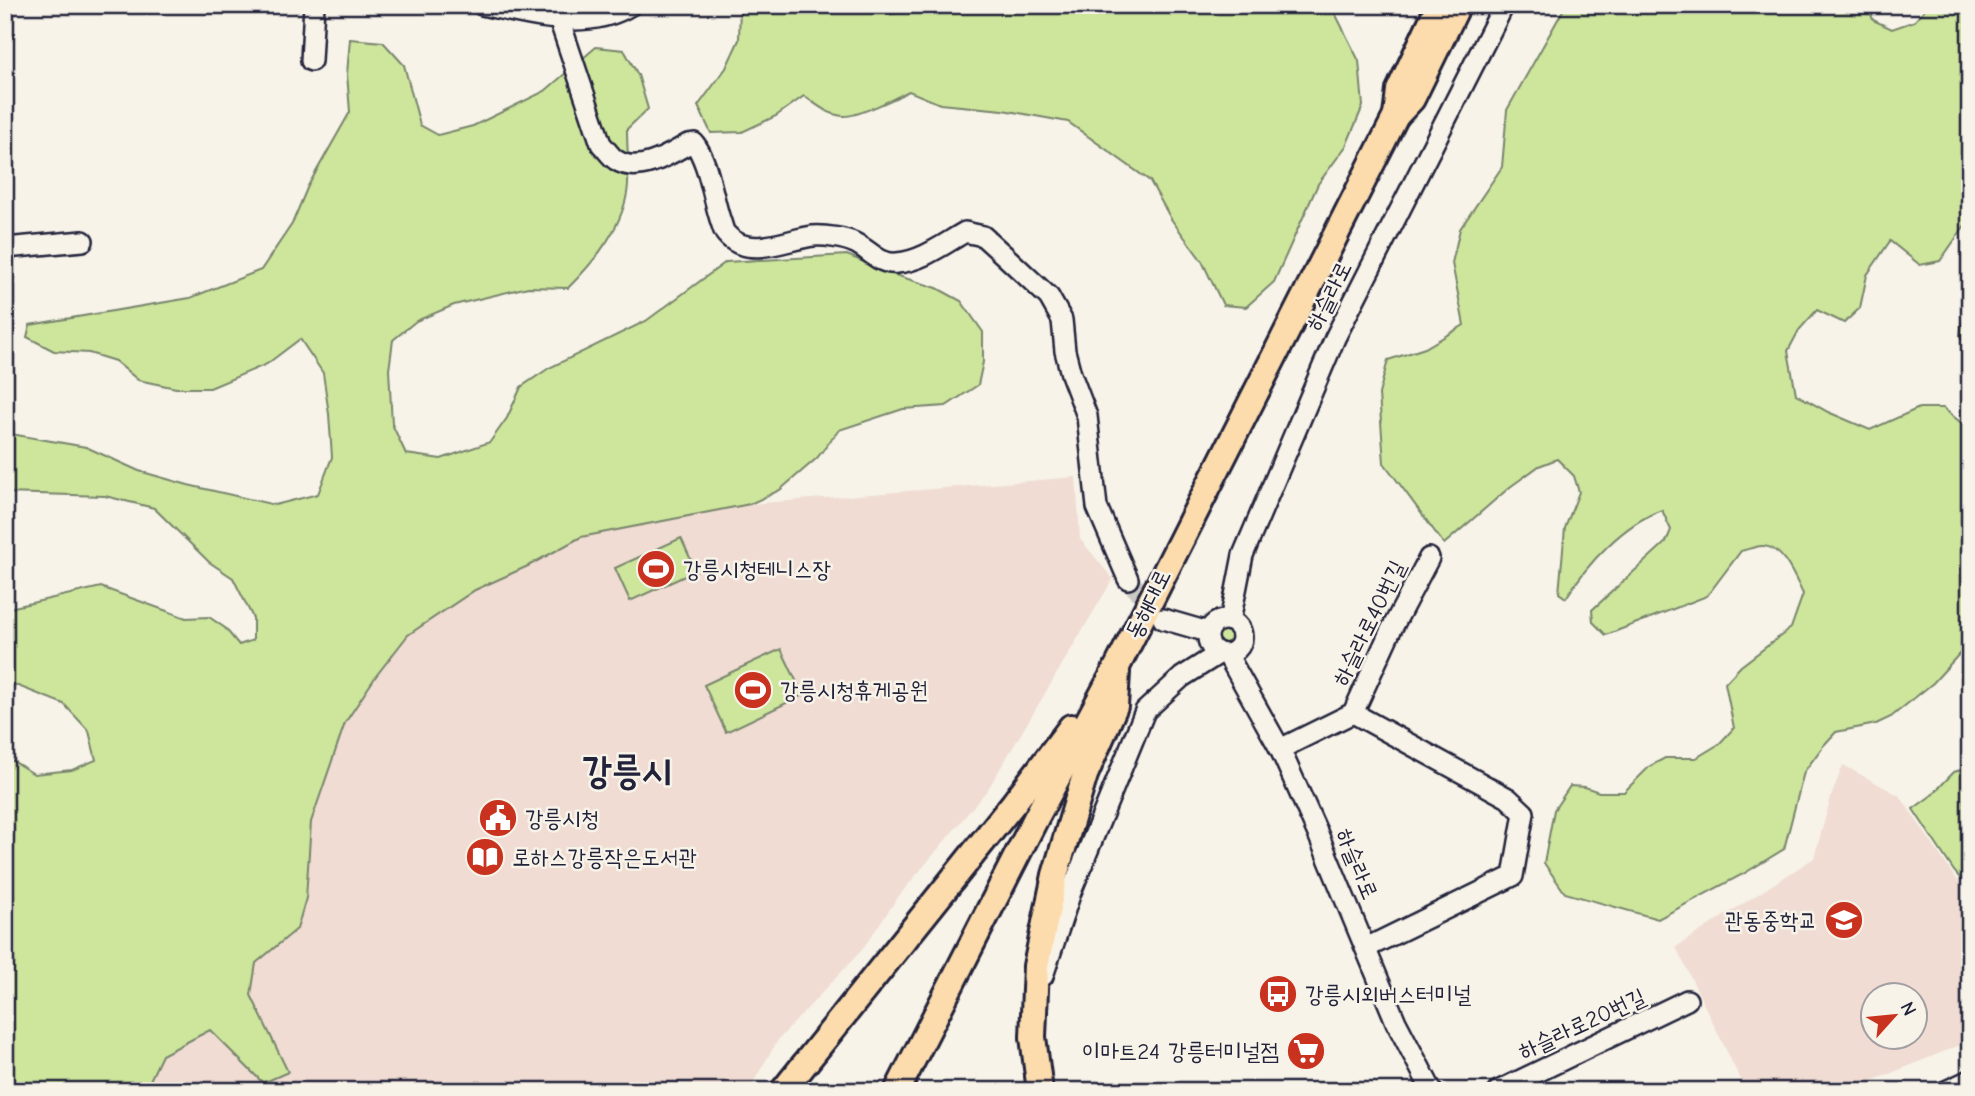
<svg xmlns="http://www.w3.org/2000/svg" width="1975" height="1096" font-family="'Comic Neue','Poor Story',sans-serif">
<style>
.built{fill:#f0dcd2;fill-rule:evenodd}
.green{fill:#cde69c;stroke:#78846c;stroke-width:2}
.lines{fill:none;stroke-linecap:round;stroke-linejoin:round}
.minor-tunnel{stroke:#ccc9c5;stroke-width:19;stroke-dasharray:19 10;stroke-linecap:butt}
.minor-casing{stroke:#22223b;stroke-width:24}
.major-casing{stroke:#22223b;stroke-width:30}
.minor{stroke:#f7f3e8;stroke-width:19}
.major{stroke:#fcdcac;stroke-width:24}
.labels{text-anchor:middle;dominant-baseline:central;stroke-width:5;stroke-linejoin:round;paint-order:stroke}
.street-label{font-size:23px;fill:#22223b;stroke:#f7f3e8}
.poi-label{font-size:23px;fill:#22223b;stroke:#f7f3e8;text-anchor:start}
.town-label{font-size:37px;font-weight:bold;fill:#22223b;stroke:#f7f3e8}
</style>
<rect width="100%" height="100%" fill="#f7f3e8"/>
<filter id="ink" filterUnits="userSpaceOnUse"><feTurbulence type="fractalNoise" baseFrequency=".0143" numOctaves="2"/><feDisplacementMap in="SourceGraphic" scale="14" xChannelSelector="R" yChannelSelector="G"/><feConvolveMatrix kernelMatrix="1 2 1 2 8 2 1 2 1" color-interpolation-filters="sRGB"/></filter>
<g filter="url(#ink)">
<g class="built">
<polygon points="1076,477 1080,539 1113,579 988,789 898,897 861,951 778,1040 748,1091 145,1091 162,1055 210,1029 263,1082 288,1072 251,995 256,963 297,929 306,898 311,822 345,723 376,676 408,635 475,590 581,537 750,504"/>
<path d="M1843,765L1900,796L1954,876L1970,894V1041L1847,1091H1746L1676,947L1814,858L1832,794ZM1874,995H1916V1036H1874Z"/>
</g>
<g class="green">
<path d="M740,5H889L891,14L945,8L979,10L985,5H1331L1359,61L1363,106L1346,146L1318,184L1274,282L1246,307L1223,305L1202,261L1171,219L1150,181L1068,122L1003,110L940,104L909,91C896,98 859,116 845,116C829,116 816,104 804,96L776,116L742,132L711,133L698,106L726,68L739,40Z"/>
<path d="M1566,5H1868L1873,20L1892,29L1915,21L1928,5H1970V218L1940,261L1920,265L1890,241L1867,275L1860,308L1844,323L1817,310L1799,330L1788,351L1796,394L1828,412L1870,430L1919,408H1943L1970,430V642L1933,683L1891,717L1876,724L1836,732L1824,745L1804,772L1784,849L1745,873L1658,919L1565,893L1544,863L1554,810L1570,786L1585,787L1599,792H1624L1650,766L1665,758H1696L1719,744L1734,728L1725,683L1741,666L1791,628L1803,594C1795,578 1784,548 1764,546C1757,545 1747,550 1741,551L1707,596L1606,635L1593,622L1592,610L1666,542L1671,530L1662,510C1623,524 1587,564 1566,598L1559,593L1565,528L1579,492L1574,476L1557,459L1539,466L1510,487L1444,544L1384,463L1379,394L1388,360L1425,348L1464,325L1452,263L1460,229L1502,167L1507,110Z"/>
<path d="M350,39L383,42L404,65L420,125L438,135L473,126L545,91L596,47L624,50L638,75L648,109L627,129C627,147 629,166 628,185C625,225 595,261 568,288L528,287L454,305L416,321L393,340L389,370L392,424L406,454L441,459L490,442L507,418L521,387L549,368L646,321L726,262L847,255L895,275L937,288L961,301L983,332V362L978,385L946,406L903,409L839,430L817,458L780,490L750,504L581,537L528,566L475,590L408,635L376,676L345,723L311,822L306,898L297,929L256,963L251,995L288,1072L263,1083L210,1030L162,1055L145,1091H5V756L34,774L72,770L96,760L89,731L64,704L13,684L5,685V609L101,587L186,618L209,617L225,628L239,645L253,640V618L233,578L209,562L154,508L105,496L5,493V433L86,447L139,471L188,485L275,505L318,494L332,457L329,414L323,373L300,339L267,364L210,388H176L138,380L115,361L89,353L54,351L27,337L30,325L190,298L261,270L292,224L308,186L350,112L347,74Z"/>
<polygon points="1970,317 1970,354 1960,336 1962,322"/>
<polygon points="681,538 696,571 630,601 615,568"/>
<circle cx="1225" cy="637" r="10"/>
<polygon points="781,649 803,695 726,732 704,685"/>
<polygon points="1970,767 1970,890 1954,871 1913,809 1932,795 1954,772"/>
</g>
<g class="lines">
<polyline class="minor-tunnel" points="1128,579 1157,613"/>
<g class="minor-casing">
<g id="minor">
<path d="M482,5C529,15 587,33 631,5"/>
<path d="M560,22L601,144C606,149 611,157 616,160C638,175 669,155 688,144L694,143C708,160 713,198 720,219C722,224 723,231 726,234C748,260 787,239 813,236C824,235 845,238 855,243C870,250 879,265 897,263C922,261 944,244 965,232L983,236L1005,256L1049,297L1062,320L1065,351L1071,374L1087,416L1097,507L1128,579"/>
<polyline points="311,61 314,5"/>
<polyline points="5,248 83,241"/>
<polyline points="1163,619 1208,632"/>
<circle cx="1225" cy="637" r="17"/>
<polyline points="1230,621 1243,555 1335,338 1504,5"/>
<polyline points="1227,654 1280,749 1318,834 1396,1022 1432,1091"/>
<polyline points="1353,713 1508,798 1524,813 1513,876 1366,948"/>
<polyline points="1280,749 1353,713 1390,632 1429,558"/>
<polyline points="1043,976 1071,892 1145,711 1182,677 1220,653"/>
<polyline points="1498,1091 1687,1000"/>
<polyline points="1946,1091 1970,1080"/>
</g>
</g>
<g class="major-casing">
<g id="major">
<polyline points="1439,5 1399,90 1396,116 1412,99 1458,5"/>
<polyline points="783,1091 1013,804 1071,727"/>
<polyline points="897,1091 1037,816 1118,665 1396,116"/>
<polyline points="1040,1091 1033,1037 1036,966 1055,875 1085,775 1115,706 1117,672"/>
</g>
</g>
<use href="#minor" class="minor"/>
<use href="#major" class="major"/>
</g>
</g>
<defs>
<g id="stadium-disc" transform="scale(2.0125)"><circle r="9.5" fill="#c8321e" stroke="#f7f3e8"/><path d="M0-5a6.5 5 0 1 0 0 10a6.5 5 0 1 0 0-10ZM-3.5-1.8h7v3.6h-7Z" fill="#fff"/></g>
<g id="civic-disc" transform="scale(2.0125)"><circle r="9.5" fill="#c8321e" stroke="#f7f3e8"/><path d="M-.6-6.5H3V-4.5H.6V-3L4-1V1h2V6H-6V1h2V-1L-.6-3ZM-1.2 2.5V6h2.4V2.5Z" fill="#fff"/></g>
<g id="library-disc" transform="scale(2.0125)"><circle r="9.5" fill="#c8321e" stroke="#f7f3e8"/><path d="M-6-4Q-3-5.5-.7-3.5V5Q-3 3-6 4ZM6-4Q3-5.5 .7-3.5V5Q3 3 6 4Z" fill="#fff"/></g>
<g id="school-disc" transform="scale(2.0125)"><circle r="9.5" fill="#c8321e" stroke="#f7f3e8"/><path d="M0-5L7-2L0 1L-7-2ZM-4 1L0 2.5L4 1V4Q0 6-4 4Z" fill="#fff"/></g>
<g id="bus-disc" transform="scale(2.0125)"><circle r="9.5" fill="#c8321e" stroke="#f7f3e8"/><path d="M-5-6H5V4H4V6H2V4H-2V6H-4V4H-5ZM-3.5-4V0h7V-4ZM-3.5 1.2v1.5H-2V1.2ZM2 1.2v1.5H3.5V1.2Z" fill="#fff"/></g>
<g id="supermarket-disc" transform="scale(2.0125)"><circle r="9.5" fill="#c8321e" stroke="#f7f3e8"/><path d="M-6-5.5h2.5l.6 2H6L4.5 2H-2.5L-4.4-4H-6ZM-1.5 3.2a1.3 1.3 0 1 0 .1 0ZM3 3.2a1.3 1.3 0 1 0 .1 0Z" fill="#fff"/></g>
</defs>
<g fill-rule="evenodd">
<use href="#stadium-disc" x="656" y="569"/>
<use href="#stadium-disc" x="753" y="690"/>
<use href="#civic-disc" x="498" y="818"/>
<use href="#library-disc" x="485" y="857"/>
<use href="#school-disc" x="1844" y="920"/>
<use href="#bus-disc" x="1278" y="994"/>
<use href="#supermarket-disc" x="1306" y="1051"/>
</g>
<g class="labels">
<g class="street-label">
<text transform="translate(1329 296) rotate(-64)">하슬라로</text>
<text transform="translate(1148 604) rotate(-64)">동해대로</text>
<text transform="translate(1369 623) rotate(-64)">하슬라로40번길</text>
<text transform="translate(1357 864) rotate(67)">하슬라로</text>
<text transform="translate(1582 1024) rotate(-25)">하슬라로20번길</text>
</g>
<g class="poi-label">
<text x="683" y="569">강릉시청테니스장</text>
<text x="780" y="690">강릉시청휴게공원</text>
<text x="525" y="818">강릉시청</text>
<text x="512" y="857">로하스강릉작은도서관</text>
<text x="1817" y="920" text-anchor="end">관동중학교</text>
<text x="1305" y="994">강릉시외버스터미널</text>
<text x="1279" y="1051" text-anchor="end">이마트24 강릉터미널점</text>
</g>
<g class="town-label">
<text x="627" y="771">강릉시</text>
</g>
</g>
<rect width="1975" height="1096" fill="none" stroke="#f7f3e8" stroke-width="28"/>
<rect x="14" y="14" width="1947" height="1068" fill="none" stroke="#22223b" stroke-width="2.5" filter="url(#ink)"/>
<g transform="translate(1894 1016) rotate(63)"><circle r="33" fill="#f7f3e8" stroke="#a29fa3" stroke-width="2"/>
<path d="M0-5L12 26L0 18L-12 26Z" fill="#c8321e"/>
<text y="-10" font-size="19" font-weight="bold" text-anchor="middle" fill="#22223b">N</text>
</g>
</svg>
